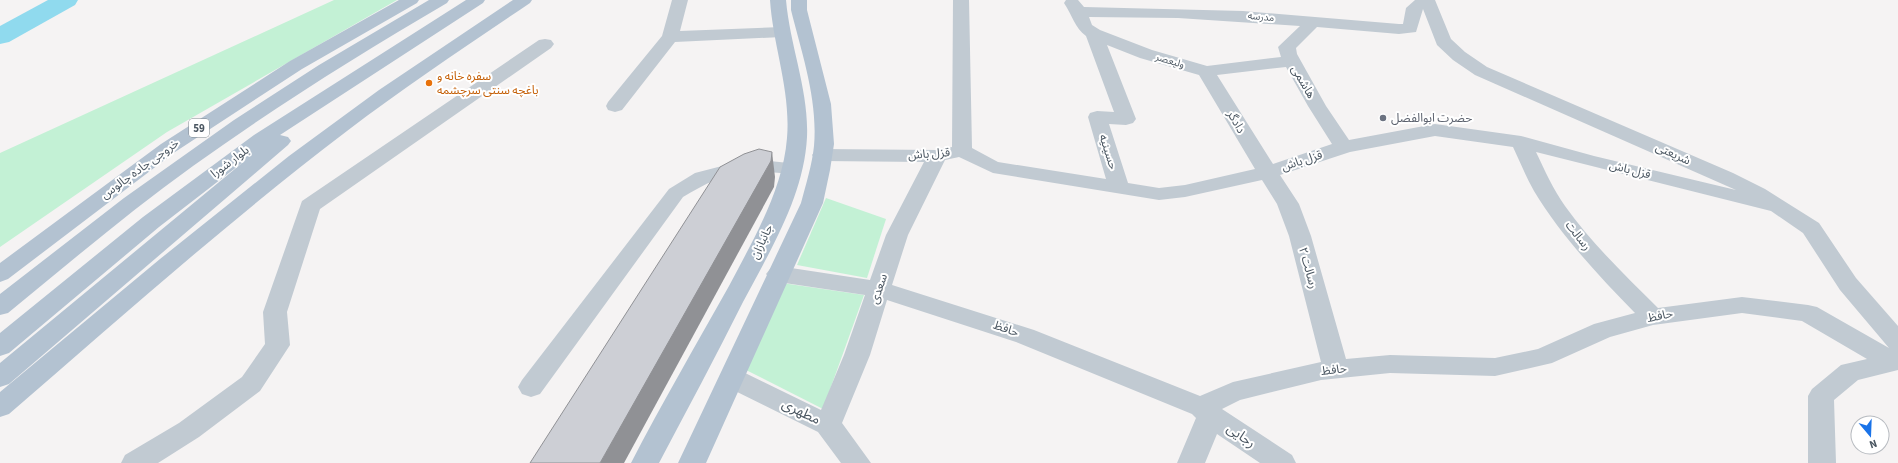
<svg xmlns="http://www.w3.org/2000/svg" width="1898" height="463" font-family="'Source Sans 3','Noto Sans Arabic',sans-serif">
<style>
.green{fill:#c3f1d5}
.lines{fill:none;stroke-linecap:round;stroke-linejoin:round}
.river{fill:#90daee;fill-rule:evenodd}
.minor{fill:#c1cad2;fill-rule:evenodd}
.major{fill:#b3c2d1;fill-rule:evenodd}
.shaded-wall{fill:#909195}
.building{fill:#cdcfd5;stroke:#909195}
.food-dot{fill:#e8710a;stroke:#fff;stroke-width:1.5}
.worship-dot{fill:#6b7280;stroke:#fff;stroke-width:1.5}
.labels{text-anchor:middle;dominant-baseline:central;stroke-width:4;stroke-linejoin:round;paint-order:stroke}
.far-street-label{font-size:10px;fill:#4a5661;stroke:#fff}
.shield{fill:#fff;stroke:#808990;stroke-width:1}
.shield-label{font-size:11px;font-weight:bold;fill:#4a5661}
.food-label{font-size:12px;fill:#c56008;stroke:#fff;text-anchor:start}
.street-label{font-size:12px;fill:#4a5661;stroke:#fff}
.worship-label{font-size:12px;fill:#5b616d;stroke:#fff;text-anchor:start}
.near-street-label{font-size:14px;fill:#4a5661;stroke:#fff}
</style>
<rect width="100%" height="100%" fill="#f5f3f3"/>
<g class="green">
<polygon points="334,0 397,0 167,132 0,247 0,153"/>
<polygon points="826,198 886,219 867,278 797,265"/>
<polygon points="782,283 864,295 823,409 746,370"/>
</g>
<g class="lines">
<polygon class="river" points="48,0 78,0 75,5 9,42 0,44 0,26"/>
<g class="minor">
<polygon points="672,0 688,0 680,31 782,27 788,28 790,32 788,36 782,37 675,42 622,110 615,112 608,110 606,106 608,102 662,36"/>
<path d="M953,0H969L972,148L998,162L1106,179L1088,117L1090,113L1097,111L1114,112L1086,36C1075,28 1072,15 1064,3L1066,0H1078L1084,7L1243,11L1399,24H1403L1406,8L1415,0H1435L1451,39L1465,52L1487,67L1733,173L1765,189L1819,223L1856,278L1898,326V370L1858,380L1834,400L1836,463H1808V396L1812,389L1841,365L1867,359L1802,321L1742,313L1653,325L1610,337L1552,363L1495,376L1390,373L1321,380L1240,400L1222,409L1292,455L1296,463H1260L1217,434L1205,463H1177L1196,418L1192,414L1016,342L887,300L870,355L842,423L871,463H841L818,432L723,385L719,378L723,371L732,368L741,371L821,410L844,355L865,295L778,282L770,279L766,274L770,269L778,266L870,280L886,235L924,162L822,161L815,159L812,155L815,151L822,149L937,150L952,147ZM1423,9L1437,45L1453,60L1475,75L1736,190L1594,156L1521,136L1435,124L1349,140L1326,106L1297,54L1296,48L1317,27L1399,34L1416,32ZM1089,17L1178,18L1300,26L1278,47L1281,57L1207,66L1152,50L1100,30L1092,25ZM1107,45L1140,58L1199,75L1255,169L1185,185L1159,188L1128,183L1109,124L1126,125L1133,123L1136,119ZM1286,67L1308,106L1332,144L1273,164L1217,75ZM1435,136L1513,147C1520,162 1526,177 1534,191C1562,237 1598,275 1635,313L1594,324L1538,349L1495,358L1390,355L1346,359L1311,236L1299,204L1280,175L1350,152ZM1536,152L1771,211L1803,233L1840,290L1889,348L1817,307L1808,305L1742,297L1658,308C1626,276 1592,244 1565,206C1553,189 1545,171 1536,152ZM959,157L993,173L1159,200L1185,197L1262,180L1277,204L1289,236L1321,362L1233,382L1200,396L1034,330L892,285L908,235L945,160Z"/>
<polygon points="545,39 551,40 554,44 551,48 320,209 287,312 290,345 260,391 199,437 158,463 121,463 125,455 179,423 242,377 265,344 263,312 302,201 539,40"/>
<path d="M749,159L799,164L802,168L799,172C783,176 766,170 749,171C725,173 703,185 683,197L540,394L531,397L522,394L518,387L522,380L669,189L695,173Z"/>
</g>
<g class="major">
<polygon points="399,0 419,0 417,3 302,69 175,152 8,279 0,282 0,263 161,144 290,61"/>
<path d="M429,0H449L447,3C360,54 275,107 193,166C129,212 69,263 8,313L0,315V294L124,198L234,120L319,65Z"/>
<polygon points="466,0 485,0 483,3 280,135 288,137 291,141 288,145 9,384 0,387 0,363 247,159 159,227 9,353 0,356 0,333 143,217 254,135"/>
<path d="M513,0H532L530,3C468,45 406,86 347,131C230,220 120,318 9,414L0,417V392L160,259L289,156L379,90Z"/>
<path d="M770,0H786C790,46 809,91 807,137C804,196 770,251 743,302C716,356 687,410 659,463H631C662,403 696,345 729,286C753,240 783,190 787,138C791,91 773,46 770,0Z"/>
<path d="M791,0H807V10L831,104L834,144L830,170L823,203L706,463H678L801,203C806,184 812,165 814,146C818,100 802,54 791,10Z"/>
</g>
</g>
<polygon class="shaded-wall" points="772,152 775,177 774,187 624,463 600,463"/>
<polygon class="building" points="759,149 772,152 771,161 600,463 530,463 720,167 744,154"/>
<circle class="food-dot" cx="429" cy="83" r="4"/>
<circle class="worship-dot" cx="1383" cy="118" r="4"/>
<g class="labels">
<g class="far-street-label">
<text transform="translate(1261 17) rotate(5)">مدرسه</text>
<text transform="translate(1170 61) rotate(17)">ولیعصر</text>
</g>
<rect class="shield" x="189" y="119" width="20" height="18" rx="3"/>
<g class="shield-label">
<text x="199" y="128">59</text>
</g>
<g class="food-label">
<text x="437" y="76">سفره خانه و<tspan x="437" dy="14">باغچه سنتی سرچشمه</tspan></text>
</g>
<g class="street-label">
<text transform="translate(1303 82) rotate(60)">هاشمی</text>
<text transform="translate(1236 122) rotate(60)">دادگر</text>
<text transform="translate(1108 152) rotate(73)">حسینیه</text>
<text transform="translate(929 154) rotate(-4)">قزل باش</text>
<text transform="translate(1673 154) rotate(24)">شریعتی</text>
<text transform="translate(1302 161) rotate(-18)">قزل باش</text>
<text transform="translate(230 162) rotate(-37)">بلوار شورا</text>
<text transform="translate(140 169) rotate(-36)">خروجی جاده چالوس</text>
<text transform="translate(1630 170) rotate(14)">قزل باش</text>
<text transform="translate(1578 236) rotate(52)">رسالت</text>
<text transform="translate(762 242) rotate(-65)">جانبازان</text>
<text transform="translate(1308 268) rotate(75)">رسالت ۲</text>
<text transform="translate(879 289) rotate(-71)">سعدی</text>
<text transform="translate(1660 316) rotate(-11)">حافظ</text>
<text transform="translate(1006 329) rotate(19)">حافظ</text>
<text transform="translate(1334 370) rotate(-7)">حافظ</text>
</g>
<g class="worship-label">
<text x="1391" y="118">حضرت ابوالفضل</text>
</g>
<g class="near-street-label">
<text transform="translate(801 412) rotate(26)">مطهری</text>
<text transform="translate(1241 436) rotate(35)">رجایی</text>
</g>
</g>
<g transform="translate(1870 435) rotate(161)"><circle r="19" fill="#ffffff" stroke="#b7bbc0"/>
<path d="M0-3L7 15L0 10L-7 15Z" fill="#1a73e8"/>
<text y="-6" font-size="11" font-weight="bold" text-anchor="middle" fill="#4a5661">N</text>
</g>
</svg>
